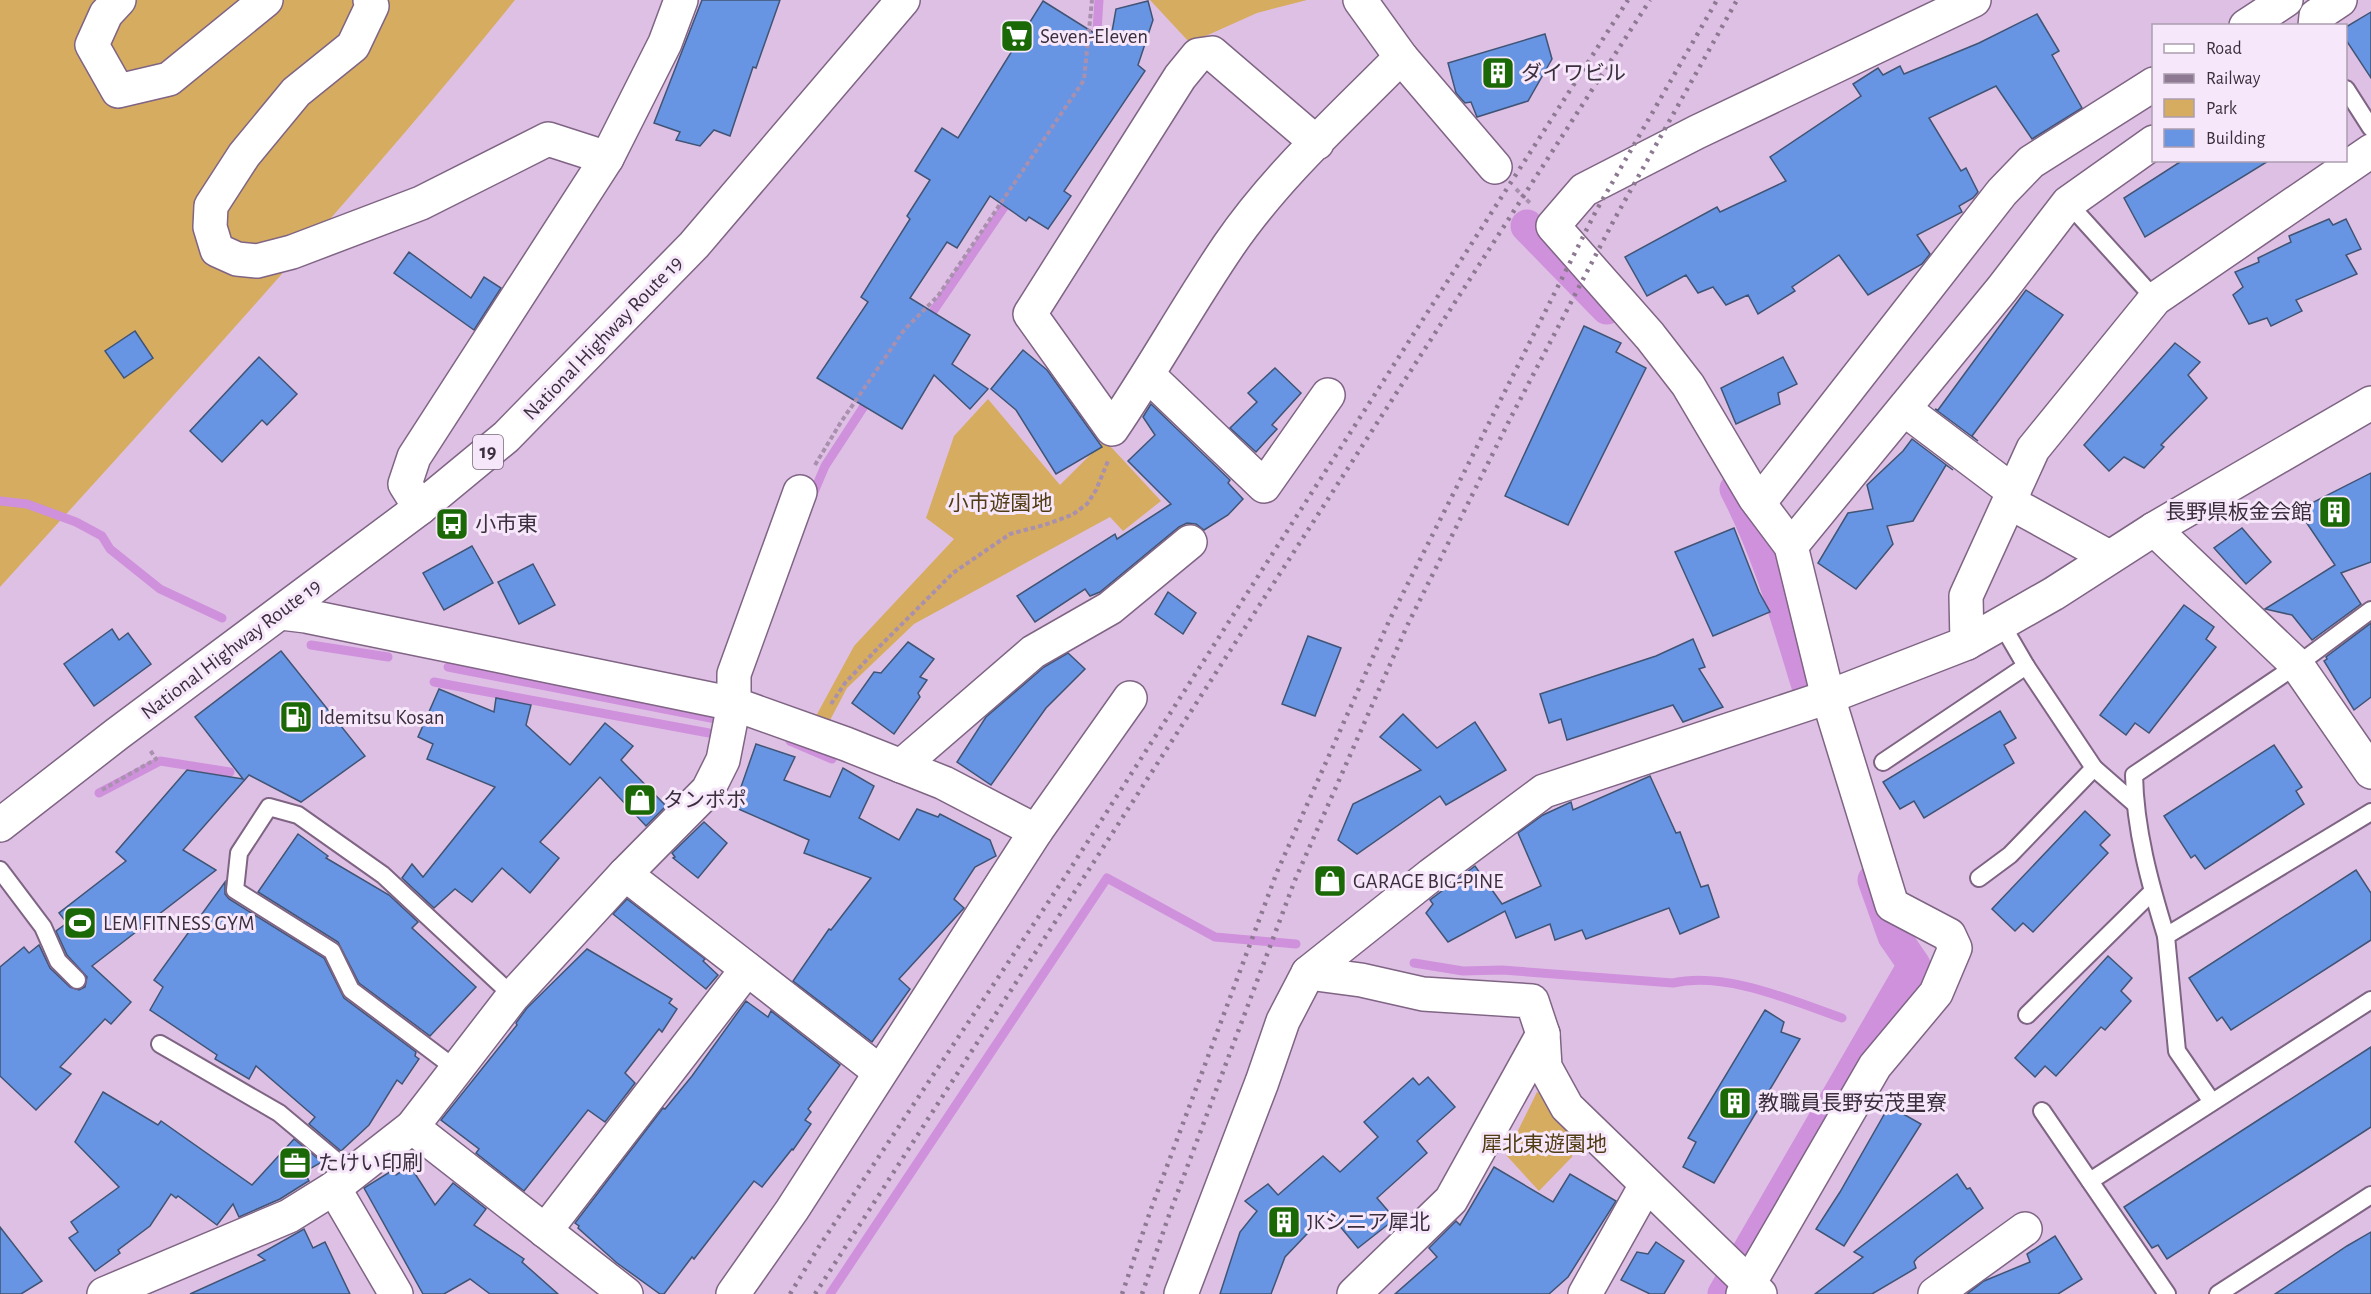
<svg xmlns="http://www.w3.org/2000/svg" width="2371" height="1294" font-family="'Alegreya Sans','Noto Sans JP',sans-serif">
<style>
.green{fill:#d6ac61}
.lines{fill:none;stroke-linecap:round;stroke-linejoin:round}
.stream{stroke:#cf91dc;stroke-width:9}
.canal{stroke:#cf91dc;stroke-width:33}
.building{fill:#6895e3;stroke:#405475;stroke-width:1.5}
.service-casing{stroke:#7f6484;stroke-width:20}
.minor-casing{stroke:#7f6484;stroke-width:36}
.tertiary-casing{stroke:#7f6484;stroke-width:36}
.trunk-casing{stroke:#7f6484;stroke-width:36}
.path{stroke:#a990ae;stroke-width:4;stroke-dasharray:4.5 3;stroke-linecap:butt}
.service{stroke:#fff;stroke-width:16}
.minor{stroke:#fff;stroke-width:33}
.tertiary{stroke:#fff;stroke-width:33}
.trunk{stroke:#fff;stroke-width:33}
.rail{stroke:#8e7993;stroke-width:4.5;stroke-dasharray:3 6;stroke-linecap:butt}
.labels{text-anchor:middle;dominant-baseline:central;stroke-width:6;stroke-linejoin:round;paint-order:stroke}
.shield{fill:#f7e7fa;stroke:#736676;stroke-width:1.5}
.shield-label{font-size:20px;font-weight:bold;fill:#3b2f3e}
.poi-label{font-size:21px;fill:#3b2f3e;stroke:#f7e7fa;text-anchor:start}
.street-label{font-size:21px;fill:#3b2f3e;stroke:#f7e7fa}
.park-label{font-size:21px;fill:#513d15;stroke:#f7e7fa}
</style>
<rect width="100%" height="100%" fill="#dfc0e5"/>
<g class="green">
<path d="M0,0H515C351,202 175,394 0,587Z"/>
<polygon points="1150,0 1307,0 1257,13 1190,43"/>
<polygon points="988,399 1060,485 1103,442 1112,448 1161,501 1123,531 1110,517 914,624 847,688 829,722 816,716 854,646 954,539 926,518 954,436"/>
<polygon points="1537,1092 1554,1098 1574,1139 1572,1157 1539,1191 1506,1155"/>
</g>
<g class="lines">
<g class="stream">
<polyline points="1096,46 1099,0"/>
<polyline points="924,321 932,313 1011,197"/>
<polyline points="811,499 825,466 870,397"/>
<polyline points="0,501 27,504 76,522 102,536 110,549 160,589 222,618"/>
<polyline points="311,645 388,657"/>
<polyline points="448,667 726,721"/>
<polyline points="434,682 709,733"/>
<polyline points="790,741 832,759"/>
<polyline points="99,793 160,761 230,772"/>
<path d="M1414,963L1463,971L1502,970L1673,983C1725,971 1793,1001 1842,1018"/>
<polyline points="830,1294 1107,878 1215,937 1296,944"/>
</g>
<g class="canal">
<polyline points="1527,226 1607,308"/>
<path d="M1736,489C1769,552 1787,618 1808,686"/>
<polyline points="1724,1294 1914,965 1894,936 1874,880"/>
</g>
</g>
<g class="building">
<polygon points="702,0 780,0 756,68 753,67 730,136 714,130 700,146 676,140 680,132 654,123"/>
<polygon points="1043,1 1110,43 1116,9 1148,1 1153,20 1138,65 1145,71 1064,191 1071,196 1048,229 1029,217 1026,221 990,196 957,248 947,242 910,298 970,335 952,364 988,389 970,409 934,375 902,429 817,378 868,302 861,297 910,219 907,216 930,180 915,171 942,128 958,138"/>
<polygon points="2371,12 2371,78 2346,40 2346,27"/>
<polygon points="2037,14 2059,51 2052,55 2082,108 2032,139 1996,86 1929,118 1961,171 1966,168 1978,192 1973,198 1959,206 1962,212 1917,235 1930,254 1922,264 1868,295 1839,255 1792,287 1795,291 1758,314 1748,295 1726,305 1713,287 1698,293 1686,275 1647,296 1625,257 1717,207 1720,212 1786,181 1770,157 1861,96 1853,84 1878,68 1883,75 1900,66 1904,74 1979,43"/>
<polygon points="1545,34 1552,59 1528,101 1477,117 1471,102 1465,103 1456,93 1448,63"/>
<polygon points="2183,160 2270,160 2145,237 2124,198"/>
<polygon points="2329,219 2333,225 2346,219 2361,249 2346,255 2357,274 2296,300 2302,311 2271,326 2267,318 2249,324 2233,295 2243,287 2235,272 2259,262 2258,258 2291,242 2289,236"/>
<polygon points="409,252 471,298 484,277 501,288 474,330 394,273"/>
<polygon points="2026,290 2063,315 1972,436 1978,441 1935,409 1938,410"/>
<polygon points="1584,326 1621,343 1616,352 1646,368 1568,525 1505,496"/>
<polygon points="135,331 153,358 124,378 105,351"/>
<polygon points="2175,343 2200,362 2188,375 2207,398 2161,445 2164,447 2144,468 2124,457 2109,471 2084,445"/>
<polygon points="1023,350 1047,370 1102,447 1056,474 1016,410 991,389"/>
<polygon points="259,357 297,394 267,425 262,420 222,462 190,431"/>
<polygon points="1783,357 1797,384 1778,393 1780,404 1736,424 1721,388"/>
<polygon points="1275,368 1301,393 1272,425 1277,429 1256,452 1230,428 1257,402 1248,393"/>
<polygon points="1151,404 1230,480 1228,483 1243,499 1228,515 1204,530 1196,524 1187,523 1179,527 1100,592 1090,596 1085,589 1035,622 1017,596 1115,534 1117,539 1171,504 1128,461 1155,435 1143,417"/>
<polygon points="1912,439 1953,470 1946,465 1913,521 1887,526 1893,544 1856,589 1818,563 1848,513 1873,509 1867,485 1903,451"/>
<polygon points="2371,473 2371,562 2341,573 2361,604 2312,640 2292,615 2265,609 2335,565 2298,510"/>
<polygon points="1734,528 1759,592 1770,612 1713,636 1675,552"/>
<polygon points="2242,528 2271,562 2246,584 2214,548"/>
<polygon points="472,546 493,583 444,610 423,573"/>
<polygon points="533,564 555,605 519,624 498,582"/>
<polygon points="1168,592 1196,613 1183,634 1155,614"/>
<polygon points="2184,605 2214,627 2206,639 2216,647 2149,733 2135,723 2126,735 2100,715"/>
<polygon points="2371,623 2371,697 2354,710 2324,661 2327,659 2326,657"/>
<polygon points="112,629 119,640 128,633 151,664 94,706 64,664"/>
<polygon points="1308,636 1341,648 1315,716 1282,704"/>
<polygon points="1693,639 1705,667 1699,669 1723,707 1683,722 1673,705 1567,740 1561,719 1549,723 1540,694 1656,656"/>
<polygon points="908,642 934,659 920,677 927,680 918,693 920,697 894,734 852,703 874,672 881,673"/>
<polygon points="281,651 365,756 301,802 249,775 183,850 216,870 92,966 131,1002 111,1024 105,1019 60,1067 71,1074 36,1110 0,1076 0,967 24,947 29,953 39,945 50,968 70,987 79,990 85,987 87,977 67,955 56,931 67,923 59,913 126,861 116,852 187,770 243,779 195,717"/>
<polygon points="1068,653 1085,669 1046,708 991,785 957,762 986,717 1044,667"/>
<polygon points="439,689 494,712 496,698 531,705 526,725 570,765 605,723 633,746 621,760 666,806 646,826 600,777 540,842 559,858 530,893 502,868 472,902 455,889 434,908 402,878 412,864 423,877 495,787 427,759 433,744 418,737"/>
<polygon points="2000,711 2016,738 2004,745 2014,763 1924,818 1914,801 1900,809 1883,782"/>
<polygon points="1403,714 1437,748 1475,722 1506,770 1446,805 1440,796 1357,854 1338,840 1353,804 1421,770 1380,737"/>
<polygon points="756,744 795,757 784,780 830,797 843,768 874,786 859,818 899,840 917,809 938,817 940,814 990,840 996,856 975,867 954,899 964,908 899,979 910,989 872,1042 793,981 829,929 831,930 871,878 804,853 809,840 734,807"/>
<polygon points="2274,745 2302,787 2296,791 2304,804 2205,869 2195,855 2191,858 2164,816"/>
<polygon points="1650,776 1676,833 1680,832 1701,887 1708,885 1719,917 1680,934 1669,908 1586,939 1582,930 1555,940 1550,924 1516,938 1505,911 1448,942 1426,913 1433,904 1430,900 1475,866 1502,904 1541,886 1518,833 1543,815 1571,802 1573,810"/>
<polygon points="2085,811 2110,835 2100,845 2108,853 2033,932 2023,923 2015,931 1992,909"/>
<polygon points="704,822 727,843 698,878 673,858 675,857 672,853"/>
<polygon points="298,834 328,856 326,858 389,895 418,922 412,928 476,987 430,1036 359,983 338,942 258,892"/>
<polygon points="2356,870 2371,893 2371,940 2231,1030 2222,1017 2217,1021 2189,978"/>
<polygon points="225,882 225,894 229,899 324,958 344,998 416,1052 415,1056 419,1059 402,1084 397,1080 369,1125 341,1151 309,1124 315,1117 256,1066 249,1079 215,1059 217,1055 150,1010 163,987 154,980"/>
<polygon points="627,899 705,959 703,961 718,975 706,989 613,914"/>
<polygon points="587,949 672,999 669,1003 677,1009 662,1032 659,1029 625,1073 635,1083 605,1122 588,1110 524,1191 476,1153 479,1149 441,1120 517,1025 516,1023 527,1008"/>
<polygon points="2108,956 2132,978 2121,991 2131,1001 2105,1030 2101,1027 2056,1076 2045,1066 2035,1077 2015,1058"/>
<polygon points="746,1001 768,1017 771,1011 840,1065 808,1109 811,1112 805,1120 811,1124 793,1150 792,1149 762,1187 754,1181 694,1259 692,1257 664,1294 660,1294 617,1263 578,1228 579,1226 575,1223 663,1108 665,1109 692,1076"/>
<polygon points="1765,1010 1784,1022 1781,1032 1800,1039 1714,1183 1683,1167 1696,1142 1688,1138"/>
<polygon points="2371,1047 2371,1127 2167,1259 2158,1245 2152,1248 2124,1207"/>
<polygon points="1428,1077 1455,1107 1417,1141 1427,1153 1377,1198 1395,1219 1358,1248 1328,1212 1285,1257 1271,1294 1220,1294 1240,1232 1257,1211 1245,1201 1268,1184 1278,1195 1323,1156 1340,1172 1378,1137 1364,1122 1413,1078 1419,1085"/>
<polygon points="103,1092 158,1125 161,1121 252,1185 294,1139 322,1162 304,1172 309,1181 307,1182 280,1199 239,1217 233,1204 217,1225 178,1196 176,1198 171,1194 150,1226 118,1250 120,1253 95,1271 69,1238 78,1232 71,1222 119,1187 75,1142"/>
<polygon points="1889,1106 1921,1124 1844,1246 1816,1229 1840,1192"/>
<polygon points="410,1166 435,1205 453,1183 486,1209 474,1225 524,1259 522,1262 558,1294 490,1294 470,1279 444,1294 423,1294 364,1188 393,1170 396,1175"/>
<polygon points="1494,1167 1553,1202 1570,1174 1616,1201 1568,1277 1549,1294 1395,1294 1437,1257 1429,1248 1456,1221 1460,1225"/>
<polygon points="1957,1174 1967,1189 1970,1188 1983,1208 1917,1258 1914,1262 1916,1268 1872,1294 1815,1294 1863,1257 1854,1252"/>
<polygon points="0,1227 42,1281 21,1294 0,1294"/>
<polygon points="304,1229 313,1248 325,1242 350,1294 190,1294 265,1260 258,1255"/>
<polygon points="2371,1232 2371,1294 2275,1294 2347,1246"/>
<polygon points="2055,1236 2082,1279 2058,1294 1967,1294 1984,1281 2030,1262 2027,1254"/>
<polygon points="1656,1242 1684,1261 1664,1294 1650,1294 1621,1280 1637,1252 1648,1254"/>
</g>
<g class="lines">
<g class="service-casing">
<g id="service">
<polyline points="2346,89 2371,128"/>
<polyline points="2068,203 2155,299"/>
<polyline points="2001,623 2026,666 2094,768 2134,803"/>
<polyline points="1883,762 2026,666"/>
<polyline points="0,870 43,927 58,961 77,980"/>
<polyline points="1979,878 2010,855 2094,768"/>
<path d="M2166,936C2150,884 2135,830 2134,775L2297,665L2371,610"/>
<polyline points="2027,1015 2152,892"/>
<polyline points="160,1044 279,1113 352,1174"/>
<polyline points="456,1069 351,990 332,951 235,890 239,853 269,807 298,815 383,875 513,996"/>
<polyline points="2212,1102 2177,1051 2166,936 2371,812"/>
<polyline points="2042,1111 2167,1294"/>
<polyline points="2090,1181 2371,1000"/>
<polyline points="2218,1294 2371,1195"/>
</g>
</g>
<g class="minor-casing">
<g id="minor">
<polyline points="119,0 106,14 92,45 118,91 169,79 266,0"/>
<polyline points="370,0 372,6 353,46 296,92 244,155 211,206 210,227 217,250 237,259 257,261 292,252 421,203 548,139 607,158"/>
<polyline points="1360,0 1401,57 1495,167"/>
<polyline points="2246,26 2286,0"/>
<polyline points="2315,26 2316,16 2340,0"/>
<path d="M1317,143L1212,53L1198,55L1180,77L1030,314L1112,429C1153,369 1188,305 1229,245C1277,175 1342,117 1401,57"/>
<polyline points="1148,375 1264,486 1328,395"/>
<polyline points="1904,409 2014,492"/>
<polyline points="2009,502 2109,557"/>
<polyline points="1759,503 2002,192 2031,162 2154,84"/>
<polyline points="420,508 405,484 414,457 607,158 665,43 681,0"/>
<polyline points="2154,529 2297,665 2371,772"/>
<polyline points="1791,546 2002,289 2068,203 2154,142"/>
<polyline points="281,613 306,616 734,704 846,744 944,783 1036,831"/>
<polyline points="901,766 1033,652 1110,608 1190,542"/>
<polyline points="625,874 880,1072"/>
<polyline points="1308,973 1361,980 1423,994 1532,1001 1543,1034 1545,1067 1567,1107 1760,1294"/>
<polyline points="412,1127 626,1294"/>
<polyline points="334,1188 396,1294"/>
<polyline points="545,1231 747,969"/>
<polyline points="104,1294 289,1216 334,1188 412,1127 513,996 625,874 708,790 723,760 734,704 734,674 800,492"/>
<polyline points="733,1294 792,1210 1036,831 1130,698"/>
<polyline points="1181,1294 1262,1082 1283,1021 1308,973 1431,875 1544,791 1828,697 1967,643 1966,596 2033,449 2155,299 2371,151"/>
<polyline points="1354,1294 1451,1200 1543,1034"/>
<polyline points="1585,1294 1646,1185"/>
<polyline points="1743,1294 1875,1066 1936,993 1955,948 1949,935 1892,905 1828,697 1791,546 1755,498 1688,385 1650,336 1553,226 1584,190 1697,132 1974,0"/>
<polyline points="1935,1294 2025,1229"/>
</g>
</g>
<g class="tertiary-casing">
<polyline id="tertiary" points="1967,643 2053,594 2154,529 2371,403"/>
</g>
<g class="trunk-casing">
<polyline id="trunk" points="0,825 117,734 420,508 506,437 694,245 903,0"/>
</g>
<g class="path">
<polyline points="1516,189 1530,203"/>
<polyline points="815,465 841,422 904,330 938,296 1084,80 1092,0"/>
<polyline points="831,704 845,683 877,649 953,573 1010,534 1044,525 1072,515 1087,504 1096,490 1108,461"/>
<polyline points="102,790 156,759 150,750"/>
</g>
<use href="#service" class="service"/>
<use href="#minor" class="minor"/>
<use href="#tertiary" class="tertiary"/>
<use href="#trunk" class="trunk"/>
<g class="rail">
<polyline points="790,1294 818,1248 1065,877 1628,0"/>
<polyline points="815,1294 1650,0"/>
<polyline points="1122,1294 1151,1209 1277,872 1389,621 1596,211 1717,0"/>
<polyline points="1142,1294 1168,1218 1295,880 1407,626 1510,419 1614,220 1737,0"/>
</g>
</g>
<defs>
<g id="supermarket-square" transform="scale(1.725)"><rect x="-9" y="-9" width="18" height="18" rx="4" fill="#1b6807" stroke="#f7e7fa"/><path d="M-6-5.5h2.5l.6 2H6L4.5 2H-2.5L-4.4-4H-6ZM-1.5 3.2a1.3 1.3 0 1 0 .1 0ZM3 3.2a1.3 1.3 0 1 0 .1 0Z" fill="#fff"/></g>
<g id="building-square" transform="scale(1.725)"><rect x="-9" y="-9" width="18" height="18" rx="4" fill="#1b6807" stroke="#f7e7fa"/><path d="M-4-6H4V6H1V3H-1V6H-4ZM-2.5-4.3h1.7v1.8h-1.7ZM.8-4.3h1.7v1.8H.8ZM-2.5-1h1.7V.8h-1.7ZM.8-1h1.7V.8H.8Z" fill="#fff"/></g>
<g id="bus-square" transform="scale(1.725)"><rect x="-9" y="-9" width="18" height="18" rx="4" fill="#1b6807" stroke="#f7e7fa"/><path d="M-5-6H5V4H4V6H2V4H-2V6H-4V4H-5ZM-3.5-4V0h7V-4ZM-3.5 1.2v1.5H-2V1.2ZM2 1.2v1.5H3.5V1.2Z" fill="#fff"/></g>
<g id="fuel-square" transform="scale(1.725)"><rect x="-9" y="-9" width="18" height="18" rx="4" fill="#1b6807" stroke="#f7e7fa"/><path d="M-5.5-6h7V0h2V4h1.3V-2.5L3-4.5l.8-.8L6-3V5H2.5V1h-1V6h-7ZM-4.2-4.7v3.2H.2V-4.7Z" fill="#fff"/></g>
<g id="shop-square" transform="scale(1.725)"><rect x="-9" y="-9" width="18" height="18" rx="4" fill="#1b6807" stroke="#f7e7fa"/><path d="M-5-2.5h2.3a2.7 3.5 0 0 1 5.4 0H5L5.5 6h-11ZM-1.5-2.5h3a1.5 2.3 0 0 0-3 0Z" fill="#fff"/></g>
<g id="stadium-square" transform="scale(1.725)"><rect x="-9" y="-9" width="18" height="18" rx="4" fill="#1b6807" stroke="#f7e7fa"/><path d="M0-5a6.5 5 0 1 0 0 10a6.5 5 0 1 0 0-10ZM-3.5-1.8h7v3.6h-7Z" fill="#fff"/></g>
<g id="office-square" transform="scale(1.725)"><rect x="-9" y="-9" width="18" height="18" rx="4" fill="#1b6807" stroke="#f7e7fa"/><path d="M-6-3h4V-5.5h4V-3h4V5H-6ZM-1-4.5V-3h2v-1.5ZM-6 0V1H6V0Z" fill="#fff"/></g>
</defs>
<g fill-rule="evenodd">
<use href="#supermarket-square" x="1017" y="36"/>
<use href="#building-square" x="1498" y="73"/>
<use href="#building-square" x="2335" y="512"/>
<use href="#bus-square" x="452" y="524"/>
<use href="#fuel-square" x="296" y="717"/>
<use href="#shop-square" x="640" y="800"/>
<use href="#shop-square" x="1330" y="881"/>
<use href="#stadium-square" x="80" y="923"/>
<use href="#building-square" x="1735" y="1103"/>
<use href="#office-square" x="295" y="1163"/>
<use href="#building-square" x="1284" y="1222"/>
</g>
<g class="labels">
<rect class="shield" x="473" y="435" width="30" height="34" rx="4.5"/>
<g class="shield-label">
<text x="488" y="452">19</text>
</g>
<g class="poi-label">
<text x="1040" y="36">Seven-Eleven</text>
<text x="1521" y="73">ダイワビル</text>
<text x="2312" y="512" text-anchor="end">長野県板金会館</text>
<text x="475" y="524">小市東</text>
<text x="319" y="717">Idemitsu Kosan</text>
<text x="663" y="800">タンポポ</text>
<text x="1353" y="881">GARAGE BIG-PINE</text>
<text x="103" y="923">LEM FITNESS GYM</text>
<text x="1758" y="1103">教職員長野安茂里寮</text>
<text x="318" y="1163">たけい印刷</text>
<text x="1307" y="1222">JKシニア犀北</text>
</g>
<g class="street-label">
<text transform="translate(603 338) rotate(-46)">National Highway Route 19</text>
<text transform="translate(231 649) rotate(-37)">National Highway Route 19</text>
</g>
<g class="park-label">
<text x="1000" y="503">小市遊園地</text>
<text x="1544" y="1144">犀北東遊園地</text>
</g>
</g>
<rect x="2152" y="24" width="195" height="138" fill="#f7e7fa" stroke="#ac9daf" stroke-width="1.5"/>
<rect x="2164" y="44" width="30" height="9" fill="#ffffff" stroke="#ac9daf" stroke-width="1.5"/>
<text x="2206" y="54" font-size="18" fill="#3b2f3e">Road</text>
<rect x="2164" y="74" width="30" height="9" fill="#8e7993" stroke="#ac9daf" stroke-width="1.5"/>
<text x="2206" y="84" font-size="18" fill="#3b2f3e">Railway</text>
<rect x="2164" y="99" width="30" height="18" fill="#d6ac61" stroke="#ac9daf" stroke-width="1.5"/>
<text x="2206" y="114" font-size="18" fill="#3b2f3e">Park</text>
<rect x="2164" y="129" width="30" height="18" fill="#6895e3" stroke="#ac9daf" stroke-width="1.5"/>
<text x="2206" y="144" font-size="18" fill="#3b2f3e">Building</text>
</svg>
